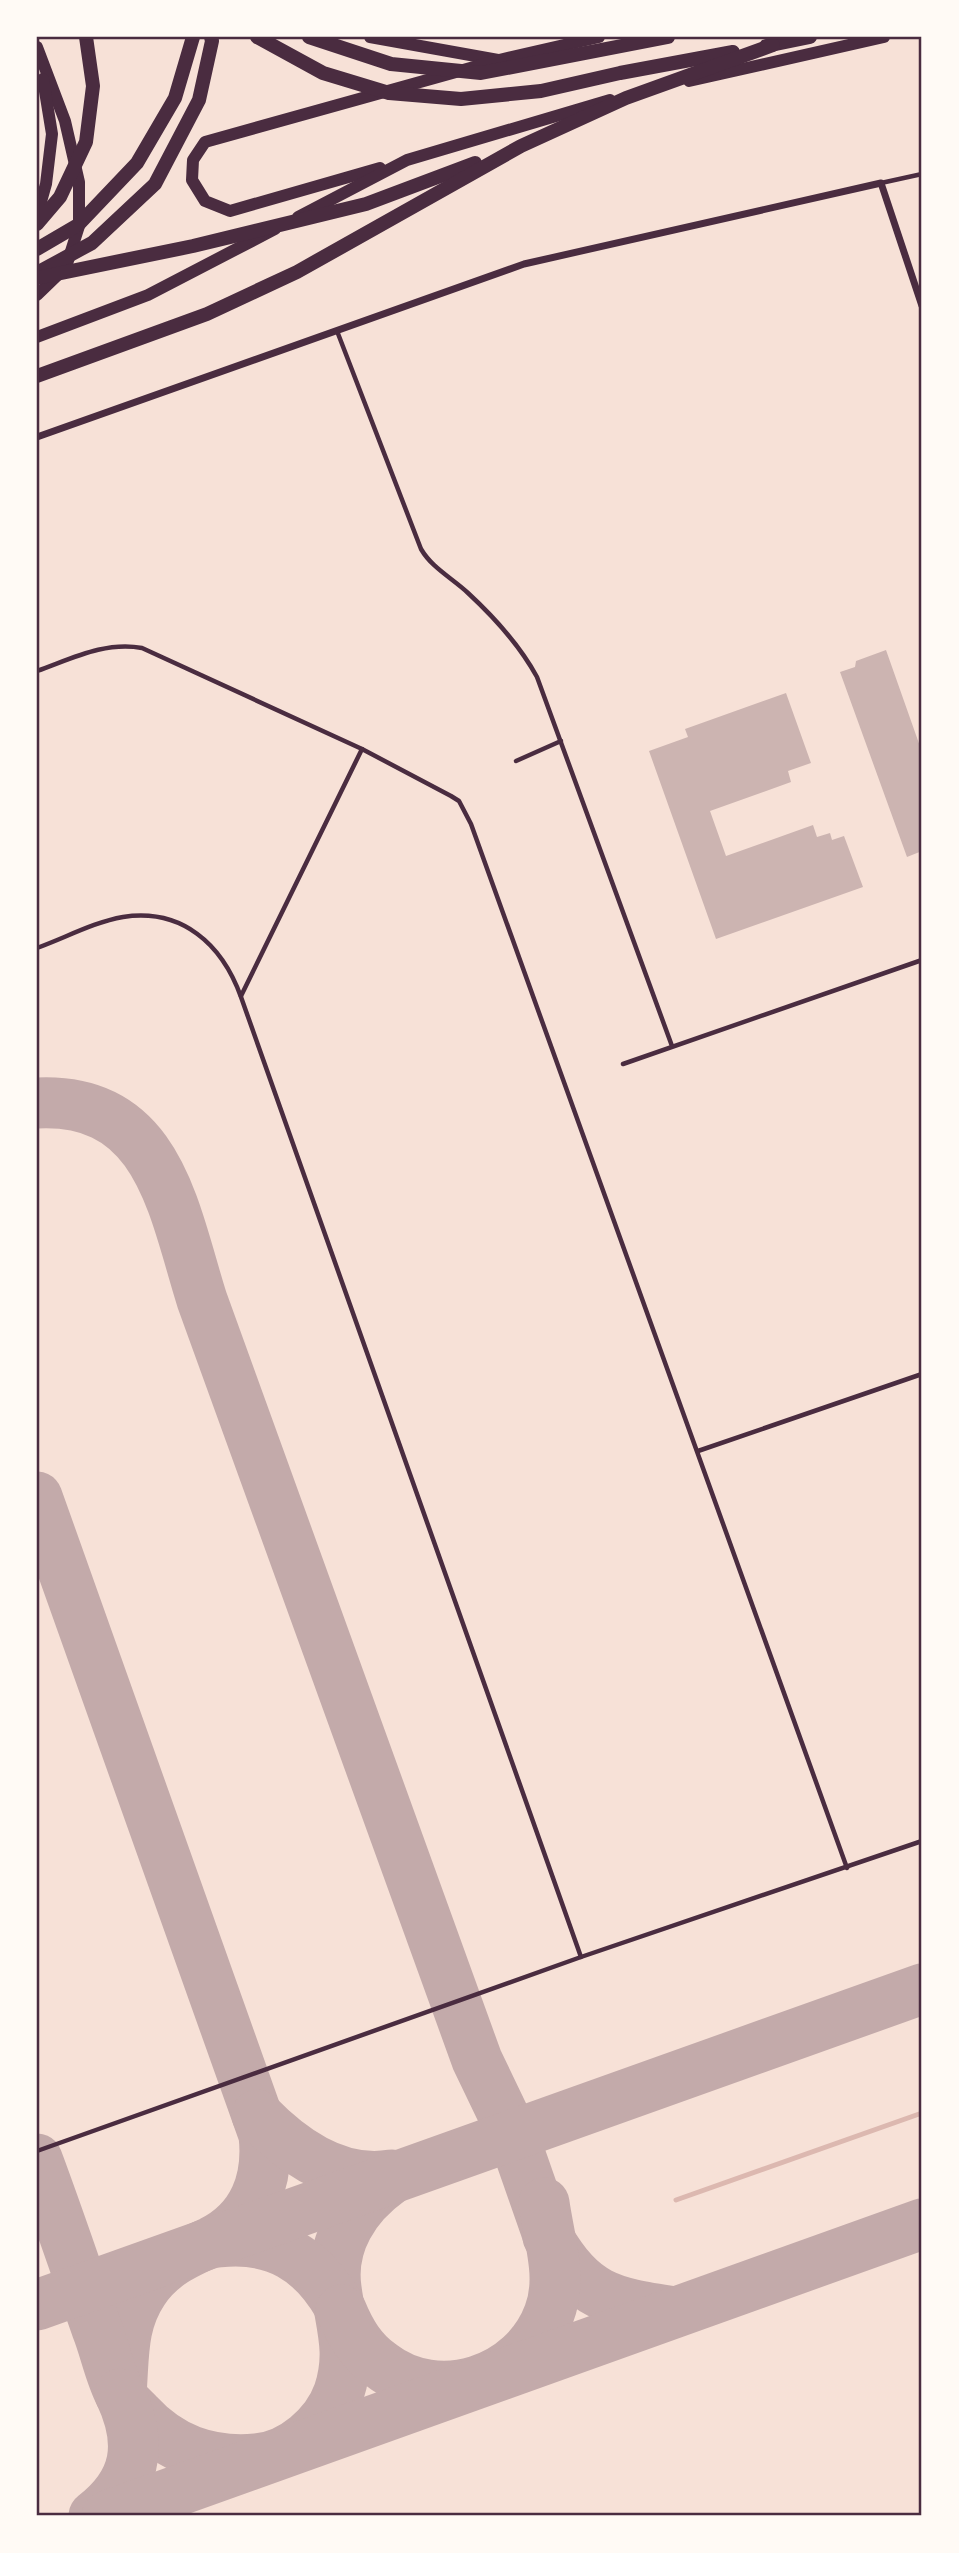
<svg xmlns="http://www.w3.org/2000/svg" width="959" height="2553" font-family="'Libre Baskerville',serif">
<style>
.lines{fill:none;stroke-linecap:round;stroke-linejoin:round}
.stream{stroke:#dcb8b0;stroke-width:5}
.taxiway{stroke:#c3aaaa;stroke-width:51}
.building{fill:#ccb4b1}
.service{stroke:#4a2c40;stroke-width:4.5}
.minor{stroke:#4a2c40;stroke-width:7}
.secondary{stroke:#4a2c40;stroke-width:12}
.primary{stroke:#4a2c40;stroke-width:12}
.trunk{stroke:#4a2c40;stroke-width:14}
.neatline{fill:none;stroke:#4a2c40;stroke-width:2.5}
</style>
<rect width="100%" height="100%" fill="#f7e1d7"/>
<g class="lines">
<polyline class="stream" points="676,2200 922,2113"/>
<g class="taxiway">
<path d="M37,1103C159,1097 173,1208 202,1300L477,2060L513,2135L549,2238"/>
<path d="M37,1497L264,2135C269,2180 254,2221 211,2242C184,2254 160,2265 143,2291C121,2324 124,2357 121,2394"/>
<path d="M257,2115C292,2151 339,2184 392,2175"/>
<path d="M37,2159C58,2215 77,2272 97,2329C105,2349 110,2375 120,2394C124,2401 132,2408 138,2414C170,2449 209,2463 256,2459C292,2456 327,2426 339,2392C352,2352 341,2327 336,2288C330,2243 355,2205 390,2180"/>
<path d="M548,2237C583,2297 609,2302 675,2312"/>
<path d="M219,2242C275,2236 312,2259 339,2306"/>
<polyline points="37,2305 922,1989"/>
<path d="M341,2310C350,2332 361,2351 381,2365C438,2409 524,2381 549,2314C563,2278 549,2240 544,2203"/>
<path d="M94,2516C138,2482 143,2443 120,2394"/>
<polyline points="107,2516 922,2224"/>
</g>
</g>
<g class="building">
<polygon points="886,650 922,752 922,851 907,857 840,672 855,667 856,661"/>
<polygon points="786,693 811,763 788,771 791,782 710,811 726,856 813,825 817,837 830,833 832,840 844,836 863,887 716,939 649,751 688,737 685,729"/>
</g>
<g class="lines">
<g class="service">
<polyline points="881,183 922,174"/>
<path d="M337,331L421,549C432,568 452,578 468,593C495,618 519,644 537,677L672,1046"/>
<path d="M37,671C71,659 105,641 142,648L362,749L451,796L459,801L471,824L847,1868"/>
<polyline points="516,761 561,741"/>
<path d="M37,948C65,938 94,922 123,917C182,908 222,944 241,997L581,1957"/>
<polyline points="241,996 362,749"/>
<polyline points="623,1064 922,960"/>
<polyline points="698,1451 922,1374"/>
<polyline points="37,2151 581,1957 922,1841"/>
</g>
<polyline class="minor" points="37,437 524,264 881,183 922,306"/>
<polyline class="secondary" points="370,37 498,60"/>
<g class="primary">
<polyline points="37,47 65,121 79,182 79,226 66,267 37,295"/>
<polyline points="689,81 884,37"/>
<polyline points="380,168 230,211 205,201 192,180 193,160 205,142 499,60 599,37"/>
<polyline points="37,216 46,184 52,134 43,79"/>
<polyline points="298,217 407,160 610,100"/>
<polyline points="37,337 148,295 275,229"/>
</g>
<g class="trunk">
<polyline points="257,37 323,73 389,93 461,99 541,91 620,73 733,52"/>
<polyline points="309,37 391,64 481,73 668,37"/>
<polyline points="766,46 810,37"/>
<polyline points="37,224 60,197 86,142 93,86 86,37"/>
<polyline points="37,249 78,225 137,163 175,98 193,37"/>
<polyline points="37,273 92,243 155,184 199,100 212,41 211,37"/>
<polyline points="37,278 193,246 366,204 475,163"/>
<polyline points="37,376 207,314 297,272 521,146 626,98 773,45"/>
</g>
</g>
<rect width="959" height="2553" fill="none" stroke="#fffaf5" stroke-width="77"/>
<rect x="38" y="38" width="882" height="2476" class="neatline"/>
</svg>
